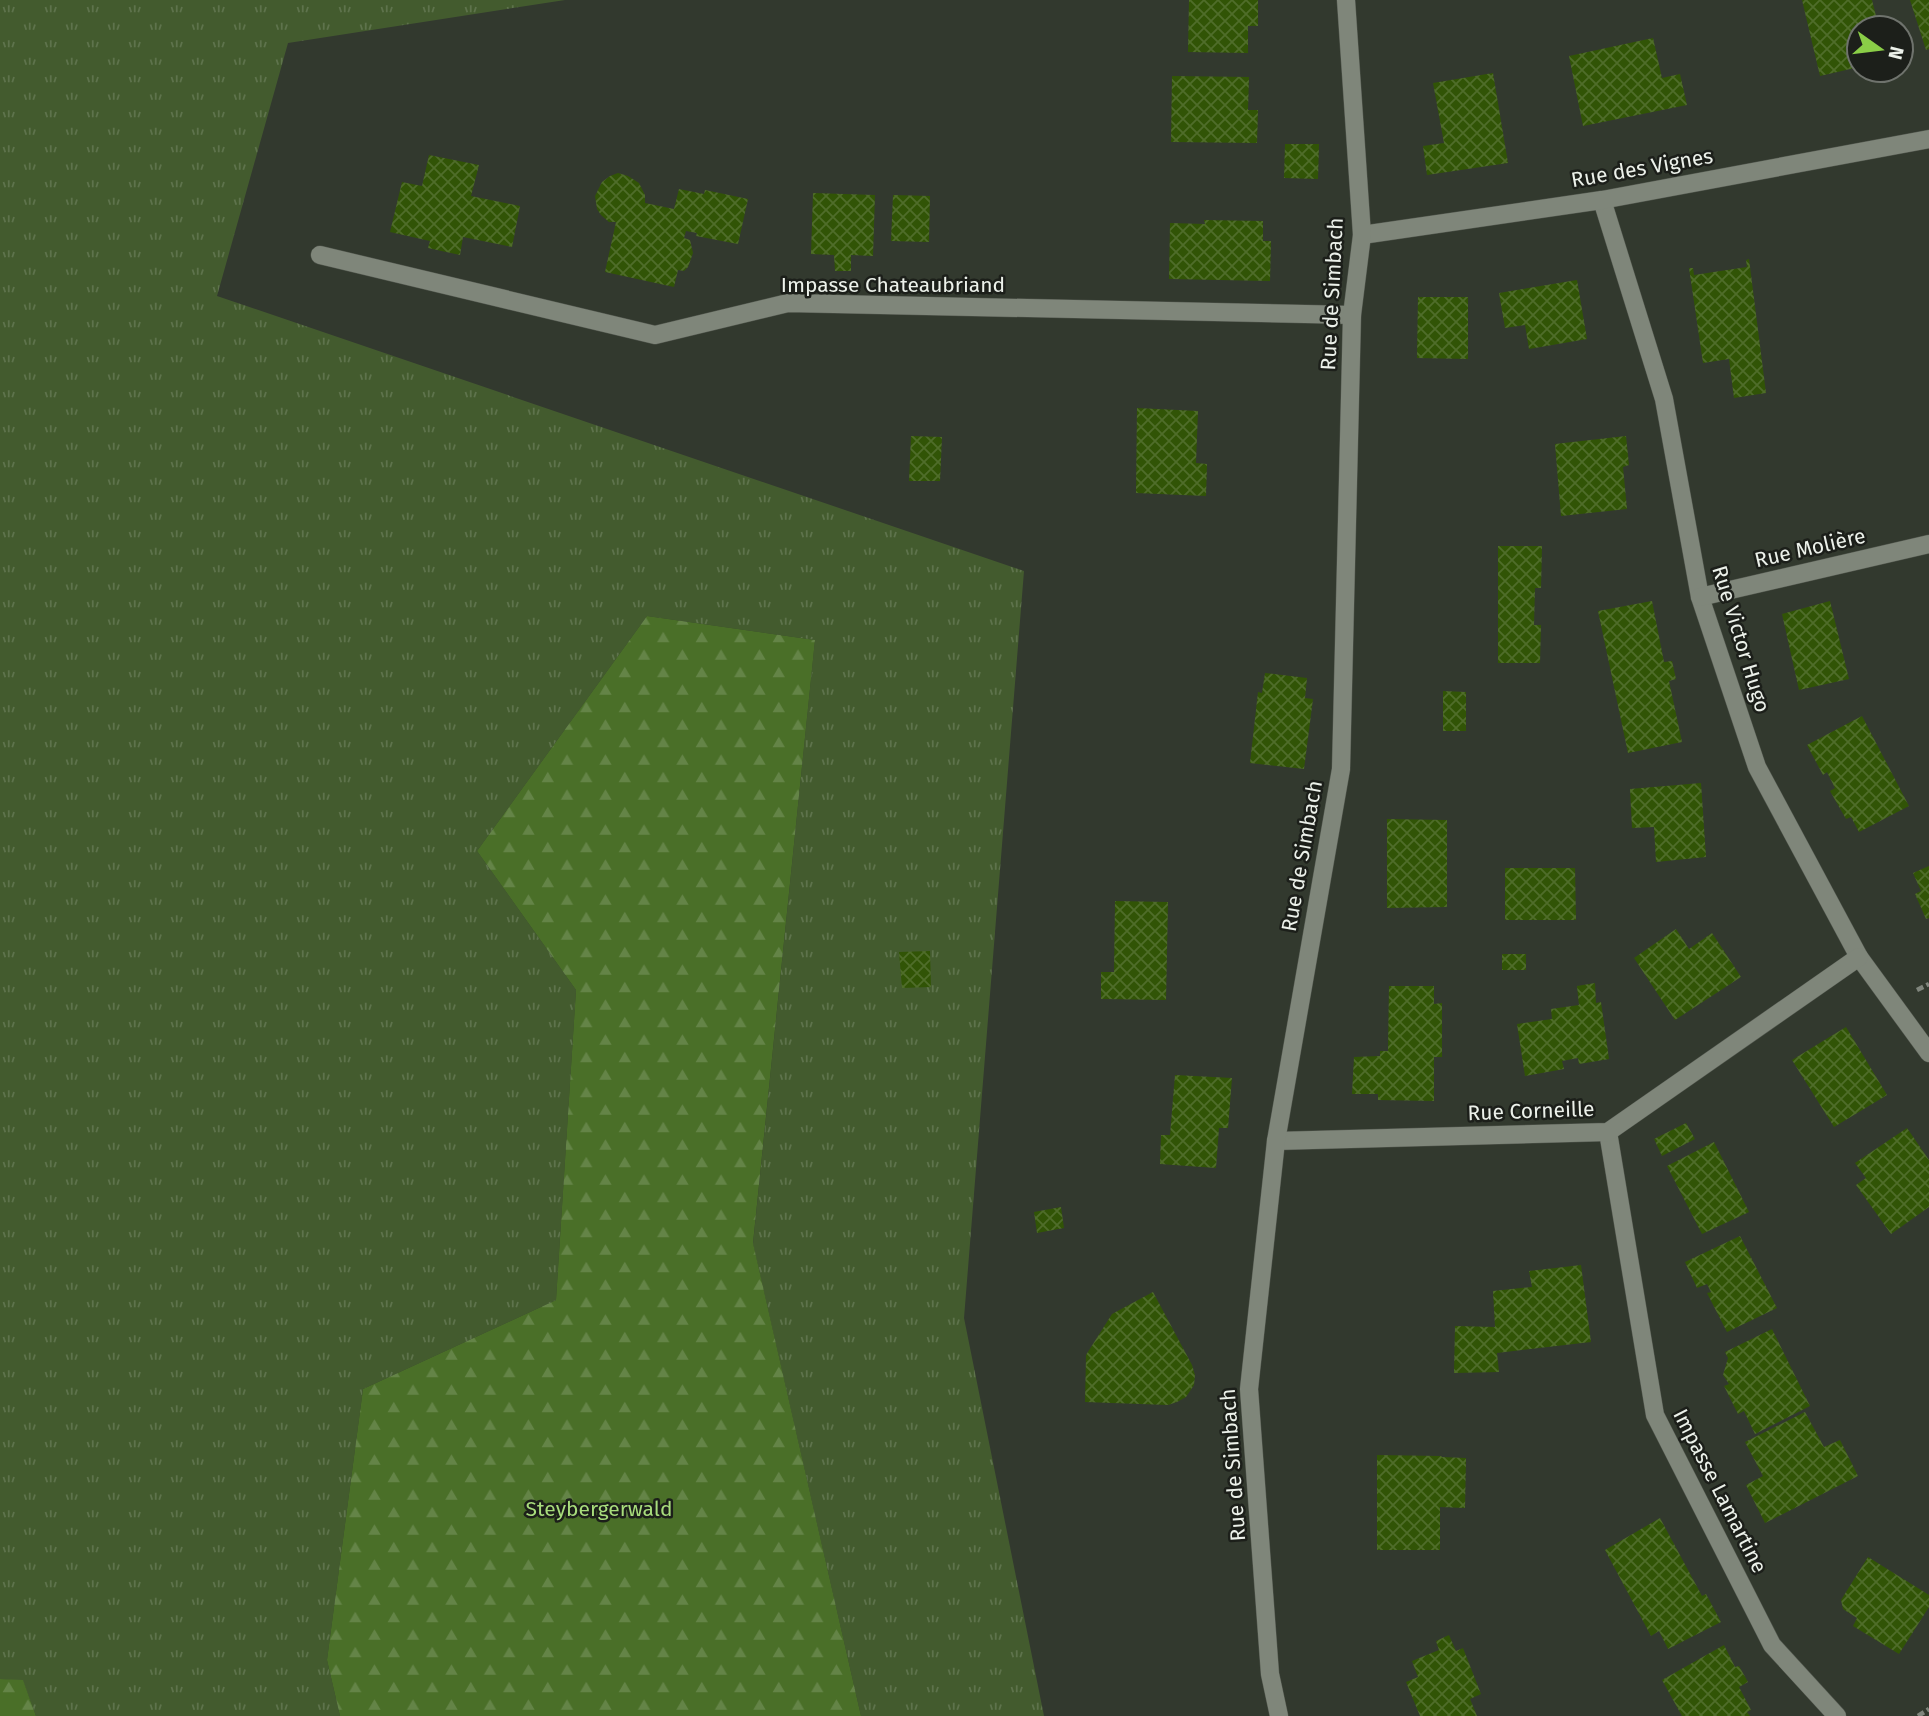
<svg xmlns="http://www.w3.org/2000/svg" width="1929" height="1716" font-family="'Fira Sans',sans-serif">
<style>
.grass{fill:url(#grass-tufts)}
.forest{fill:url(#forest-firs)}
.building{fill:url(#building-cross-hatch)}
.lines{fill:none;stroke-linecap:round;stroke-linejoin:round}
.minor-casing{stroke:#51564d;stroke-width:19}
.path{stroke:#80867d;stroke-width:4.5;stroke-dasharray:7 3.5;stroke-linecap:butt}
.minor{stroke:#7f867a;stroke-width:18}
.labels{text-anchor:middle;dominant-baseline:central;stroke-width:5;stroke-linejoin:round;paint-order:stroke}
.street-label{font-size:21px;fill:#ecf1ea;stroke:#1c1f1a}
.park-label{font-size:21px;fill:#a8dd7c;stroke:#1c1f1a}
</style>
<defs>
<pattern id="grass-tufts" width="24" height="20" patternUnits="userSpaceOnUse" patternTransform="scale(1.75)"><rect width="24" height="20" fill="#435b2e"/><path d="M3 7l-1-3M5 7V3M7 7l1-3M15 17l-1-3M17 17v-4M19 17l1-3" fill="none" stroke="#5e734c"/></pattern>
<pattern id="forest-firs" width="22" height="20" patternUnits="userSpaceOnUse" patternTransform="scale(1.75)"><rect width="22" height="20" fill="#4a6f28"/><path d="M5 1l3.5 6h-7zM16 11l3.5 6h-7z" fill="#648447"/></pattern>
<pattern id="building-cross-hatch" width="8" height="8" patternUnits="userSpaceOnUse" patternTransform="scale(1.75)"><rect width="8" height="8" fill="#315406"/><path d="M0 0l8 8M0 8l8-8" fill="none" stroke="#4f6d2a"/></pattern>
</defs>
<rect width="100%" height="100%" fill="#32392e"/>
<polygon class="grass" points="0,0 565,0 288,43 217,296 1024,571 964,1318 1044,1716 861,1716 753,1244 815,640 647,616 477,851 576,990 556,1300 363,1389 327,1660 340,1716 36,1716 23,1681 0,1679"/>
<g class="forest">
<polygon points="647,616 815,640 753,1243 861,1716 340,1716 327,1660 363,1389 556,1300 576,990 477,851"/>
<polygon points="0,1679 23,1680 36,1716 0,1716"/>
</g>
<g class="building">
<polygon points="1189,0 1258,0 1258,26 1248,26 1248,53 1188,52"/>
<polygon points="1802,0 1872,0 1879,28 1859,28 1859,67 1820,76"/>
<polygon points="1910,0 1929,0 1929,49 1926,50"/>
<polygon points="1653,38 1662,78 1680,74 1687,105 1583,126 1569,56"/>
<polygon points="1493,73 1508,163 1427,175 1423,146 1444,143 1433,83"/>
<polygon points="1172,76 1249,77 1248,110 1258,110 1257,143 1171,142"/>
<polygon points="1285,144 1319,144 1318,179 1284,178"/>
<polygon points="429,155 479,165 471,196 520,206 512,247 463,237 460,255 428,248 430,241 390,232 402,182 422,186"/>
<polygon points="618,173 628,176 639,183 645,195 645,203 674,209 679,189 704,194 705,190 748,199 738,244 696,236 697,233 686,231 684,238 690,240 693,253 688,267 684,271 678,270 674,287 605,272 616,222 609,222 601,215 597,209 595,196 602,182 610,176"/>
<polygon points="813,193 875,195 873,256 851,255 851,271 835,271 834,255 811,254"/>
<polygon points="893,195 930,196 929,242 891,241"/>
<polygon points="1204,220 1263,221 1263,241 1271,241 1270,281 1169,279 1170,223 1205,224"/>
<polygon points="1749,259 1766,393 1734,398 1729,359 1703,363 1689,268 1693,268 1694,275 1747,267 1746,260"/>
<polygon points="1577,280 1587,339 1529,349 1525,325 1505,328 1499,293"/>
<polygon points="1418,297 1468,297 1468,359 1417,358"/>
<polygon points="1137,408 1198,411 1196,463 1207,464 1206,496 1136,493"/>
<polygon points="911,436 942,437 940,481 909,481"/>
<polygon points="1626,436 1629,465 1623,467 1627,509 1561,516 1555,444"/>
<polygon points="1498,546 1542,546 1541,588 1535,588 1534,625 1541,625 1540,663 1498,663"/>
<polygon points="1652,601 1664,662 1672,661 1676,679 1669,681 1682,742 1628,753 1598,611"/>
<polygon points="1830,601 1849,679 1799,690 1782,614"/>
<polygon points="1265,673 1307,678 1305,698 1313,699 1304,769 1250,763 1258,692 1262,693"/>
<polygon points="1443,691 1466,692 1466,731 1443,731"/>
<polygon points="1862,716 1909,806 1859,832 1851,817 1846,819 1830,791 1835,788 1827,772 1823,775 1807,745"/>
<polygon points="1701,783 1706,857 1656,862 1654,827 1632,828 1630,789"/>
<polygon points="1387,819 1447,820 1447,907 1387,908"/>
<polygon points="1929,866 1929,918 1926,919 1915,894 1921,891 1913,873"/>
<polygon points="1505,868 1575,868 1576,920 1505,920"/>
<polygon points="1115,901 1168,902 1166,1000 1101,999 1101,972 1114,972"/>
<polygon points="1676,929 1689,949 1712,933 1741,977 1675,1020 1634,958"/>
<polygon points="930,951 931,987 902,988 899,952"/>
<rect x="1502" y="954" width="24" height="16"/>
<polygon points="1595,983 1596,1003 1601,1002 1609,1059 1579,1064 1578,1058 1562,1061 1564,1069 1525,1076 1517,1024 1552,1019 1551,1009 1579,1005 1577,986"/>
<polygon points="1389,986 1434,986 1434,1004 1442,1003 1442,1057 1434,1057 1434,1101 1378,1100 1378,1094 1352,1094 1354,1057 1380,1056 1380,1051 1388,1051"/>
<polygon points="1846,1027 1887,1095 1834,1127 1792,1060"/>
<polygon points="1175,1075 1232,1078 1228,1128 1219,1128 1216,1168 1160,1164 1161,1135 1170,1135"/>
<polygon points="1686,1123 1695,1139 1662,1156 1654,1139"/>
<polygon points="1907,1128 1929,1160 1929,1207 1891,1234 1856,1185 1866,1178 1855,1163"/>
<polygon points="1714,1142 1749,1212 1702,1234 1667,1166"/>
<polygon points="1061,1207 1064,1228 1037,1233 1034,1212"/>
<polygon points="1740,1236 1777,1308 1727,1332 1707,1293 1711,1292 1707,1284 1697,1288 1685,1262"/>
<polygon points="1581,1265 1591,1342 1497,1353 1499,1372 1454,1373 1455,1326 1495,1327 1493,1291 1532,1287 1529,1271"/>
<polygon points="1153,1292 1192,1365 1195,1375 1194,1385 1186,1397 1177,1402 1168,1405 1085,1402 1086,1355 1112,1314"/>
<polygon points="1772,1329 1810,1406 1755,1434 1744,1411 1738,1414 1724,1386 1729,1384 1723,1375 1728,1358 1725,1352"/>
<polygon points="1805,1412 1824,1447 1840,1440 1858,1476 1765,1523 1746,1485 1763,1476 1745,1442"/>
<polygon points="1377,1455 1441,1456 1442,1457 1466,1458 1465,1508 1440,1507 1440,1550 1377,1550"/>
<polygon points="1660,1518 1702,1596 1706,1594 1721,1622 1668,1649 1659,1631 1651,1636 1605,1550"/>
<polygon points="1868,1557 1929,1595 1929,1607 1899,1654 1853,1626 1857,1618 1843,1609 1841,1600"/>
<polygon points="1449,1635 1456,1651 1463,1648 1481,1694 1470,1699 1477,1716 1420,1716 1406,1682 1418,1677 1412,1661 1439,1650 1436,1641"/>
<polygon points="1724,1645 1735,1667 1739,1666 1748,1682 1739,1687 1751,1710 1747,1712 1750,1716 1682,1716 1662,1680"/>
</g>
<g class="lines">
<g class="minor-casing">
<g id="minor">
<polyline points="1602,200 1664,399 1700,597 1757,767 1859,957 1929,1053"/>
<polyline points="1362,235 1602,200 1929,139"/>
<polyline points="320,255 655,335 788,303 1352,315"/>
<polyline points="1700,597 1929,544"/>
<polyline points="1608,1132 1655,1415 1772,1645 1837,1716"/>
<polyline points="1276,1141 1608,1132 1859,957"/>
<polyline points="1279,1716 1270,1674 1249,1389 1276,1141 1341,769 1352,315 1362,235 1346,0"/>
</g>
</g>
<g class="path">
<polyline points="1917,990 1929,984"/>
<polyline points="1918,1716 1929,1709"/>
</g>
<use href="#minor" class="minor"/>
</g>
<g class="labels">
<g class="street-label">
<text transform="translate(1642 168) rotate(-10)">Rue des Vignes</text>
<text x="893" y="285">Impasse Chateaubriand</text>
<text transform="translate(1332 294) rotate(-87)">Rue de Simbach</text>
<text transform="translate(1810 548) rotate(-13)">Rue Molière</text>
<text transform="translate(1741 639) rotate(73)">Rue Victor Hugo</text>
<text transform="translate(1302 856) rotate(-80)">Rue de Simbach</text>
<text transform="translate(1531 1111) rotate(-2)">Rue Corneille</text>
<text transform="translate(1233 1465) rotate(-94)">Rue de Simbach</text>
<text transform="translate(1720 1491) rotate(63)">Impasse Lamartine</text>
</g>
<g class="park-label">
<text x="599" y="1509">Steybergerwald</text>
</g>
</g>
<g transform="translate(1880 49) rotate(104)"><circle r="33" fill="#1c1f1a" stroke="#6f736d" stroke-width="2"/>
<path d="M0-5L12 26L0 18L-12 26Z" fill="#8ace47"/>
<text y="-10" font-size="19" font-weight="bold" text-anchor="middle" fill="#ecf1ea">N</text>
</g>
</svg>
